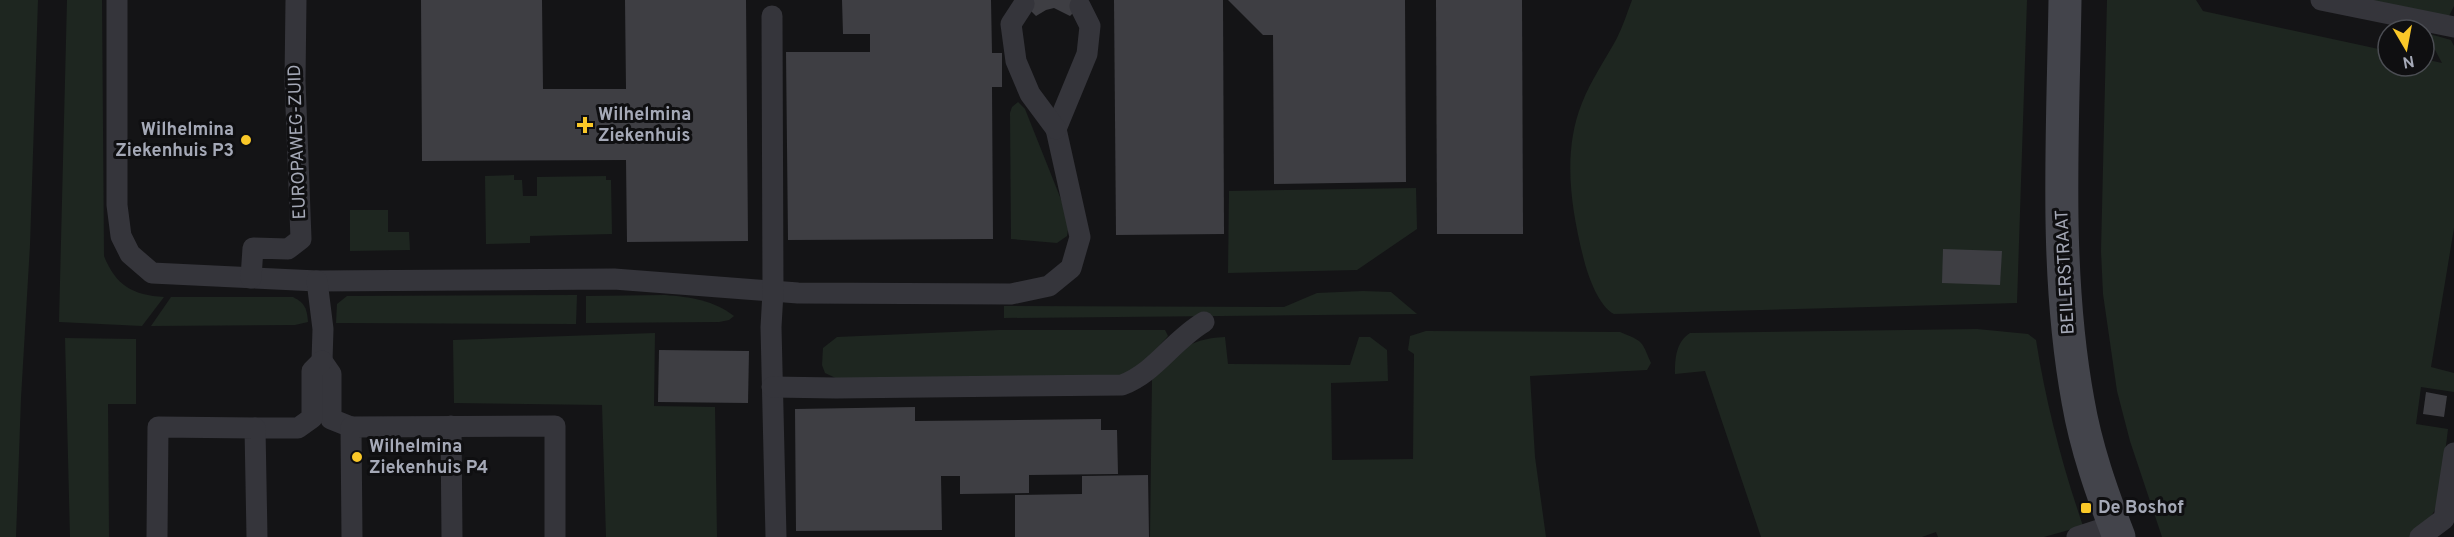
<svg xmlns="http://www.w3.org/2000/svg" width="2454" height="537" font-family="Overpass,sans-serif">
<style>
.green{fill:#1e2620}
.building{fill:#3e3e43}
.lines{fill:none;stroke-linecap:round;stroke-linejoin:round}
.lane{stroke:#35353b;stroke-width:21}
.secondary{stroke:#43444b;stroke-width:33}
.poi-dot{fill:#fac828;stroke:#0f0f11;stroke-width:2}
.labels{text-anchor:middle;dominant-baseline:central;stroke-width:6;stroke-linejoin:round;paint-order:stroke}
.poi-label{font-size:18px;font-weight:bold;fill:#a5a9b7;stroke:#0f0f11;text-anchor:start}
.street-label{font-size:18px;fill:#a5a9b7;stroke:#0f0f11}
</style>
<rect width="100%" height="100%" fill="#141416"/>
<g class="green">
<polygon points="0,0 38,0 30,245 21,398 16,537 0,537"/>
<path d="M67,0H102L104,256C116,286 133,295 164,297L142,326L59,322Z"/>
<path d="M1632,0H2027L2017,303L1614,314C1599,307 1588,276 1584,260C1571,209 1562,152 1582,103C1591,80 1605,60 1617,38C1623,26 1627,13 1632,0Z"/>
<polygon points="2107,0 2196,0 2203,11 2388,51 2388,66 2424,66 2424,59 2442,63 2426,33 2451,40 2454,46 2454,228 2431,367 2454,373 2454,392 2421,387 2416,424 2448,429 2439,503 2427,523 2411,537 2162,537 2130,441 2117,391 2103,294 2101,251"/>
<polygon points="2367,0 2454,0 2454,6 2448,18"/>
<polygon points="1018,102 1025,109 1066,212 1069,224 1067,236 1057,243 1011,239 1010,113 1012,107"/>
<polygon points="514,175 514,180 522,180 523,196 537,196 537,177 606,176 606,180 611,180 612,234 530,236 530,243 486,244 485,176"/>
<polygon points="1416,188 1417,229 1357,270 1228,273 1229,191"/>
<polygon points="350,210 388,210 388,232 409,232 410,250 350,251"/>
<polygon points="1363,291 1391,292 1417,314 1004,318 1004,306 1284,307 1317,293"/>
<polygon points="577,295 576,324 336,323 337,304 347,296"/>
<path d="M665,295C690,297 713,300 734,316L729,320L719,322L586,323V296Z"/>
<path d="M171,297H293C305,303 307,309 308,322L295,325L151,326Z"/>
<path d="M1977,329L2028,334L2036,340C2046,404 2062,464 2083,526L2044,537H1938L1936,532L1922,537H1761L1705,371L1675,374C1675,358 1676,342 1690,333Z"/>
<polygon points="999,330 1165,330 1168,336 1142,365 1124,376 842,381 825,373 822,365 823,348 837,337"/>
<path d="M1426,331L1620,332C1644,342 1641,340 1651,363L1647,370L1530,376L1535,457L1546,537H1150L1152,380C1179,353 1184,339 1225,337L1228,364L1350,365L1359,337H1370L1387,350L1388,381L1331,383L1332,460L1413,459L1414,354L1408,350L1410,336Z"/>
<polygon points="655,333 654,406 715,407 717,537 606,537 602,405 454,403 453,340"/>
<polygon points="65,338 136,339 136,404 108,404 109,537 70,537"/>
</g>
<g class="building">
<polygon points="421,0 542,0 543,89 626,89 625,0 746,0 748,241 627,242 626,160 422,161"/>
<polygon points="842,0 991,0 992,53 1002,53 1002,87 992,87 993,239 788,240 786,52 870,52 870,34 843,34"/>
<polygon points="1020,0 1086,0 1070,16 1054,8 1046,10 1036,16"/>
<polygon points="1114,0 1223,0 1224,234 1116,235"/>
<polygon points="1228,0 1405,0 1406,182 1274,184 1273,35 1263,35"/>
<polygon points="1436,0 1522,0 1523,234 1437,234"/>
<polygon points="1943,249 2002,251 2000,285 1942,283"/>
<polygon points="659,350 749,351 748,403 658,402"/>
<polygon points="2426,392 2447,396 2444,417 2423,414"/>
<polygon points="915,407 915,421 1101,419 1101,430 1117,430 1118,474 1029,475 1029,493 960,494 960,476 941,476 942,530 796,531 795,409"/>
<polygon points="1148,475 1149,537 1015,537 1015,495 1082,494 1082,476"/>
</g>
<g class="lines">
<g class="lane">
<polyline points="117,0 117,205 121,236 130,254 152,273 317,281 614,279 798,293 1011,294 1049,286 1071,268 1080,237 1056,129 1087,54 1090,26 1080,6"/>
<polyline points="2321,0 2454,27"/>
<polyline points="1024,4 1011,24 1016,61 1030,94 1056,129"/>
<polyline points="772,16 773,292 771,327 776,537"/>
<polyline points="251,278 253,248 288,249 301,239 295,81 296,0"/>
<polyline points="317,281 323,329 322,361"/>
<polyline points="322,361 331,374 331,419 351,427"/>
<path d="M772,387L836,388L1122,385C1156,372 1172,341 1204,322"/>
<polyline points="451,426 452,537"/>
<polyline points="255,428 298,428 312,418 312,371 322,361"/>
<polyline points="157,537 158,427 255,428 257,537"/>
<polyline points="352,537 351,427 555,426 555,537"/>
<polyline points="2077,537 2114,525"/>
<polyline points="2420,537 2444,519 2454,453"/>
</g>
<path class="secondary" d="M2065,0C2063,133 2054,270 2078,401C2086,448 2102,493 2119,537"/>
</g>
<g class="poi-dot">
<path d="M582 116h6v6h6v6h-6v6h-6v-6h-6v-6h6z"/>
<circle cx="246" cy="140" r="6"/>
<circle cx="357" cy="457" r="6"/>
<rect x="2080" y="502" width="12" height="12" rx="3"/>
</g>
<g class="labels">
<g class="poi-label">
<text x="598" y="115">Wilhelmina<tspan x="598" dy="21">Ziekenhuis</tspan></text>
<text x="234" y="130" text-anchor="end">Wilhelmina<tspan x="234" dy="21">Ziekenhuis P3</tspan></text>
<text x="369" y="447">Wilhelmina<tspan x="369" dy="21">Ziekenhuis P4</tspan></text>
<text x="2098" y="508">De Boshof</text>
</g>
<g class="street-label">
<text transform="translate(298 142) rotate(-92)">EUROPAWEG-ZUID</text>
<text transform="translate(2066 272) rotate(-93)">BEILERSTRAAT</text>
</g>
</g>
<g transform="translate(2406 48) rotate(170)"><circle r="28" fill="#0f0f11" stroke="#4b4d53" stroke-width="1.5"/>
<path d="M0-4.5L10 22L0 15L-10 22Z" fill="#fac828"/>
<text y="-9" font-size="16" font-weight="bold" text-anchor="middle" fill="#a5a9b7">N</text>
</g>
</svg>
